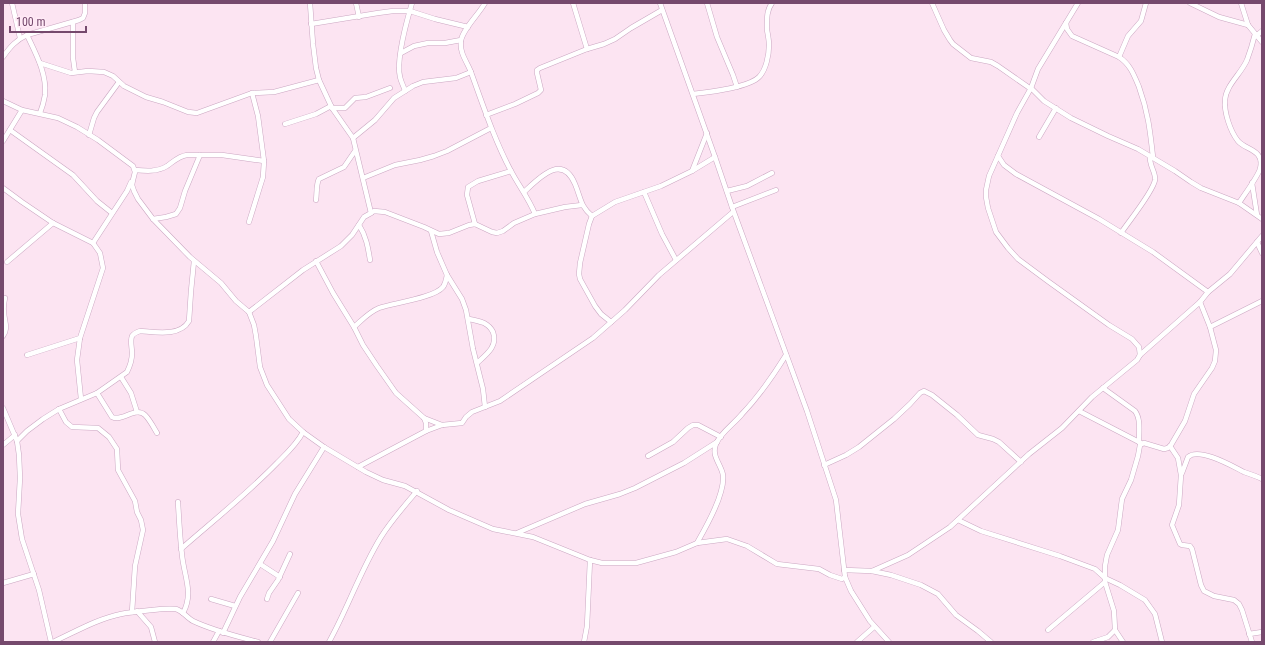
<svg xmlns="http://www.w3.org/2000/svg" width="1265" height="645" font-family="'Roboto Condensed',sans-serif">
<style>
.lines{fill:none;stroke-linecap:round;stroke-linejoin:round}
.minor-casing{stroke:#cba7c2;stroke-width:5.5}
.minor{stroke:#fff;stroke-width:4.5}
</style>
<rect width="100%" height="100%" fill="#fce4f2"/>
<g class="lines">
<g class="minor-casing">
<g id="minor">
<polyline points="12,3 20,38"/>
<polyline points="310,3 313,44 316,68 319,80 332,108 353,138 371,213"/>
<polyline points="356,3 359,17"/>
<path d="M485,3C479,14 462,30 461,41C459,54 469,64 472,75C484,108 495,141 511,171C519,186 529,199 535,214"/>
<polyline points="573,3 587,49"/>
<polyline points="660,3 715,157 732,207 807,411 836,500 845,577 851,591 870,621 889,642"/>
<polyline points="707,3 717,37 733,75 737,87"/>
<polyline points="932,3 944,30 950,40 953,44 971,58 991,62 998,66 1031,89"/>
<polyline points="1190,3 1219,17 1248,25"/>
<polyline points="1241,3 1248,25 1262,42"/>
<polyline points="73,22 73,58 75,72"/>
<path d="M1066,23L1067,29L1072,36L1119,57C1130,64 1134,75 1139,87C1148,112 1150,130 1153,157"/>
<polyline points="311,24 378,13 393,11 410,11 435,19 468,27"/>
<path d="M27,35C36,54 47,74 45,95C44,101 42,108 40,113"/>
<polyline points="1256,36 1262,31"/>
<polyline points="401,53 414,46 428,43 445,43 461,40"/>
<path d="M3,57C10,47 16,40 27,35L79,20L83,18L85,13V3"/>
<polyline points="1119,57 1128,36 1141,21 1146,3"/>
<polyline points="40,63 71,73 88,71 104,72 113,76 124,86 146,97 163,102 188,112 197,113 252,93 274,92 319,80"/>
<polyline points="1031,88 1044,101 1071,118 1108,136 1138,149 1175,171 1191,182 1201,188 1239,203 1262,219"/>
<path d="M405,91C404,87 401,82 400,77C396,60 407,20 412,3"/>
<path d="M693,94C709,92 748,88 759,77C766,70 769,55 769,45C769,40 768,35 767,30C767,21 766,11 772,3"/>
<polyline points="3,101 22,110 58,118 77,127 98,140 133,166 135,172 133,180 132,185 134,191 138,199 153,219 190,257 221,283 236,301 249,312 254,325 256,336 260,367 267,385 289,419 303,432 324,447 366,472 383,480 405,486 449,510 493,529 533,537 590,560 602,563 636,563 676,552 697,543 727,539 747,546 777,564 819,569 830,575 842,579 845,577"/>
<polyline points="332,108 345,108 355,98 366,97 390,88"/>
<polyline points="486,115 515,104 538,93 541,90 537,73 537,70 540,68 587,49 604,44 615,39 631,28 662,10"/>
<polyline points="285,124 316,114 331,106"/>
<polyline points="10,130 73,175 97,201 112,213"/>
<polyline points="89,135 94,118 97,112 119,82"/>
<polyline points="1039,137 1056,108"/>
<polyline points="353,138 375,120 394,98 413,86 423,82 456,78 471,72"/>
<polyline points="3,141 22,110"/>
<polyline points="998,156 1004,165 1016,174 1099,219 1153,252 1208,292"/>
<path d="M135,170C146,171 157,172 167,166C174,161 179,156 187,155H222L264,161"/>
<polyline points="692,171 707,133"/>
<polyline points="363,178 395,165 420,160 434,156 447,151 491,128"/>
<polyline points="1252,183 1257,215"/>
<polyline points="3,188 22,202 53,223 93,243 100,253 103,268 80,338 77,360 81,399"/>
<polyline points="727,191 747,186 772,173"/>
<path d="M524,192C539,178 562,153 575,184C581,198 580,206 592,216"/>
<polyline points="644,192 662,234 676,260"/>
<path d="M316,200C317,194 316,184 319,179L344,167L355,151"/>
<path d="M1239,203C1244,195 1257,178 1260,169C1265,149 1245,150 1238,141C1230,131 1224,112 1225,100C1226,85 1241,74 1247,60C1250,52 1253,42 1255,34"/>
<polyline points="732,207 776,190"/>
<polyline points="153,219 166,217 176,214 180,208 185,191 200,155"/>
<polyline points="249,222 263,177 264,161 258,116 252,93"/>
<polyline points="475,224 467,195 468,187 478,181 511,171"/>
<path d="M359,225C366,236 368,247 370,260"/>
<polyline points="431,231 437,252 447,275 462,299 466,310 473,349 483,389 485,407"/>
<path d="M1121,233C1129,221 1153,192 1155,180C1156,172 1149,166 1150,156"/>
<polyline points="1257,242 1262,253"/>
<polyline points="93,243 127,191 131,182"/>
<polyline points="316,261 333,293 354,327 363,345 377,366 396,393 424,418 426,423 426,431"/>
<polyline points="7,262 53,223"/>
<polyline points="249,312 303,270 341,246 352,235 364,217 371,213 374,211 385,212 424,227 439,234 449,233 469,225 475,224 492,232 497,233 503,231 514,223 535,214 565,207 582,205"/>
<path d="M469,319C474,320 479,321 484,323C488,325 491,328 493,332C498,346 487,354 477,363"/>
<polyline points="611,322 601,314 595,306 580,279 579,274 580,263 589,224 592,216 615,202 661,186 692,171 715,157"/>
<path d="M354,327C362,320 369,312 379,308C393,303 434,298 443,287C446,283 446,279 447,275"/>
<polyline points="1210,327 1262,301"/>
<path d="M3,336C9,328 4,321 4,312C3,307 4,303 5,298"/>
<polyline points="27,355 80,338"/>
<polyline points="1140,355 1200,302 1208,292 1230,274 1262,236"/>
<polyline points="121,377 131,393 137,412"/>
<path d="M1103,388L1135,411C1141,419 1139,432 1139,442L1141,443"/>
<path d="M97,393L112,417C122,422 136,406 145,415C150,420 154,428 157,433"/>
<polyline points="3,408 17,441 19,455 20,478 18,514 22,539 39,590 51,642"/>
<polyline points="59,409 66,422 72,427 98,428 109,437 117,449 118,470 135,501 137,512 141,520 143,530 135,566 132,612"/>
<polyline points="1079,411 1139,442"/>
<polyline points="424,418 442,425"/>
<path d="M17,441L27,431L43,419L59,409L97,393L127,372C130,366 132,360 132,353C132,348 130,341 132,336C134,333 137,332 140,331C155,332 180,337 189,321L191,291L194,261"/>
<polyline points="3,445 15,435"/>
<polyline points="1170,446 1178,458 1181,475 1179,505 1172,525 1180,544 1182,545 1190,546 1192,549 1201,585 1204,591 1214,596 1234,600 1239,604 1242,610 1252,642"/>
<polyline points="648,456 673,442 688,428 693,425 698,425 721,437"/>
<polyline points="824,465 846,455 859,447 894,419 910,404 920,393 924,391 932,395 957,415 978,435 993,439 999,442 1021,462"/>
<polyline points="358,467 426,431 442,425 462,423 466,417 472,412 500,401 593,338 625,310 659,275 733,212"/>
<path d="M1182,473L1188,457C1199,447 1232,466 1244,472C1250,474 1256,476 1262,479"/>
<path d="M178,502C179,520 180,538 182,555C184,576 194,593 183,613"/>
<polyline points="958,520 981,531 1060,556 1095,569 1105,578 1120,585 1145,600 1155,614 1162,642"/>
<polyline points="517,533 585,504 620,494 635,488 684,463 717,442"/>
<path d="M697,543C706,527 725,494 723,475C721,464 711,456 716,444C720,433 735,423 742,414C759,396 773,376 786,355"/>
<path d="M181,549C213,521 247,494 277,463C286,454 297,444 303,432"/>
<polyline points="260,564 280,577"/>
<polyline points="844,570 872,571 891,575 921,585 938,594 956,615 978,631 991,642"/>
<polyline points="872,571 908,555 950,527 1029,454 1062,428 1092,397 1137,360 1140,355 1139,347 1132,339 1109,325 1049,282 1018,259 1008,248 996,232 988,208 986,197 986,190 989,176 1017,113 1031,88 1038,69 1078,3"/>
<polyline points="3,583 34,574"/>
<polyline points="211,599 235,606"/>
<polyline points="267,599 269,593 278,580 290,554"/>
<polyline points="137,611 151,627 155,642"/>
<polyline points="1048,630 1105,582"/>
<polyline points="223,633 240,597 273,541 295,494 324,447"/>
<polyline points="1249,634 1262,632"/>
<path d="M53,642C75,632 97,619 121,614C131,612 142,611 152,610C160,609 168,608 176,609C183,611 187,618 193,621C214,631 236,636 258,642"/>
<polyline points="213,642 219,631"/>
<polyline points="270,642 298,593"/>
<path d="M329,642C348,608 360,571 381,537C391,521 404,506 417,491"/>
<polyline points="584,642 587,626 590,560"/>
<polyline points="857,642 874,627"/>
<polyline points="1093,642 1108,637 1115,630"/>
<polyline points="1123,642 1115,630 1114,611 1105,582 1105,566 1107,555 1118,530 1122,499 1131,480 1138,456 1140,445 1144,443 1164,449 1168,448 1171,445 1185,421 1194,394 1212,368 1215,361 1216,350 1210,327 1200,302"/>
</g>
</g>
<use href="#minor" class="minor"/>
</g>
<rect width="1265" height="645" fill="none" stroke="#75496d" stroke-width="8"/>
<path d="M10 26v6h76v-6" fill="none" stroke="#75496d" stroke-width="2"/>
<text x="16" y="26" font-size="12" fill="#75496d" stroke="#ffeaf6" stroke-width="3" paint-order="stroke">100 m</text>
</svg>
